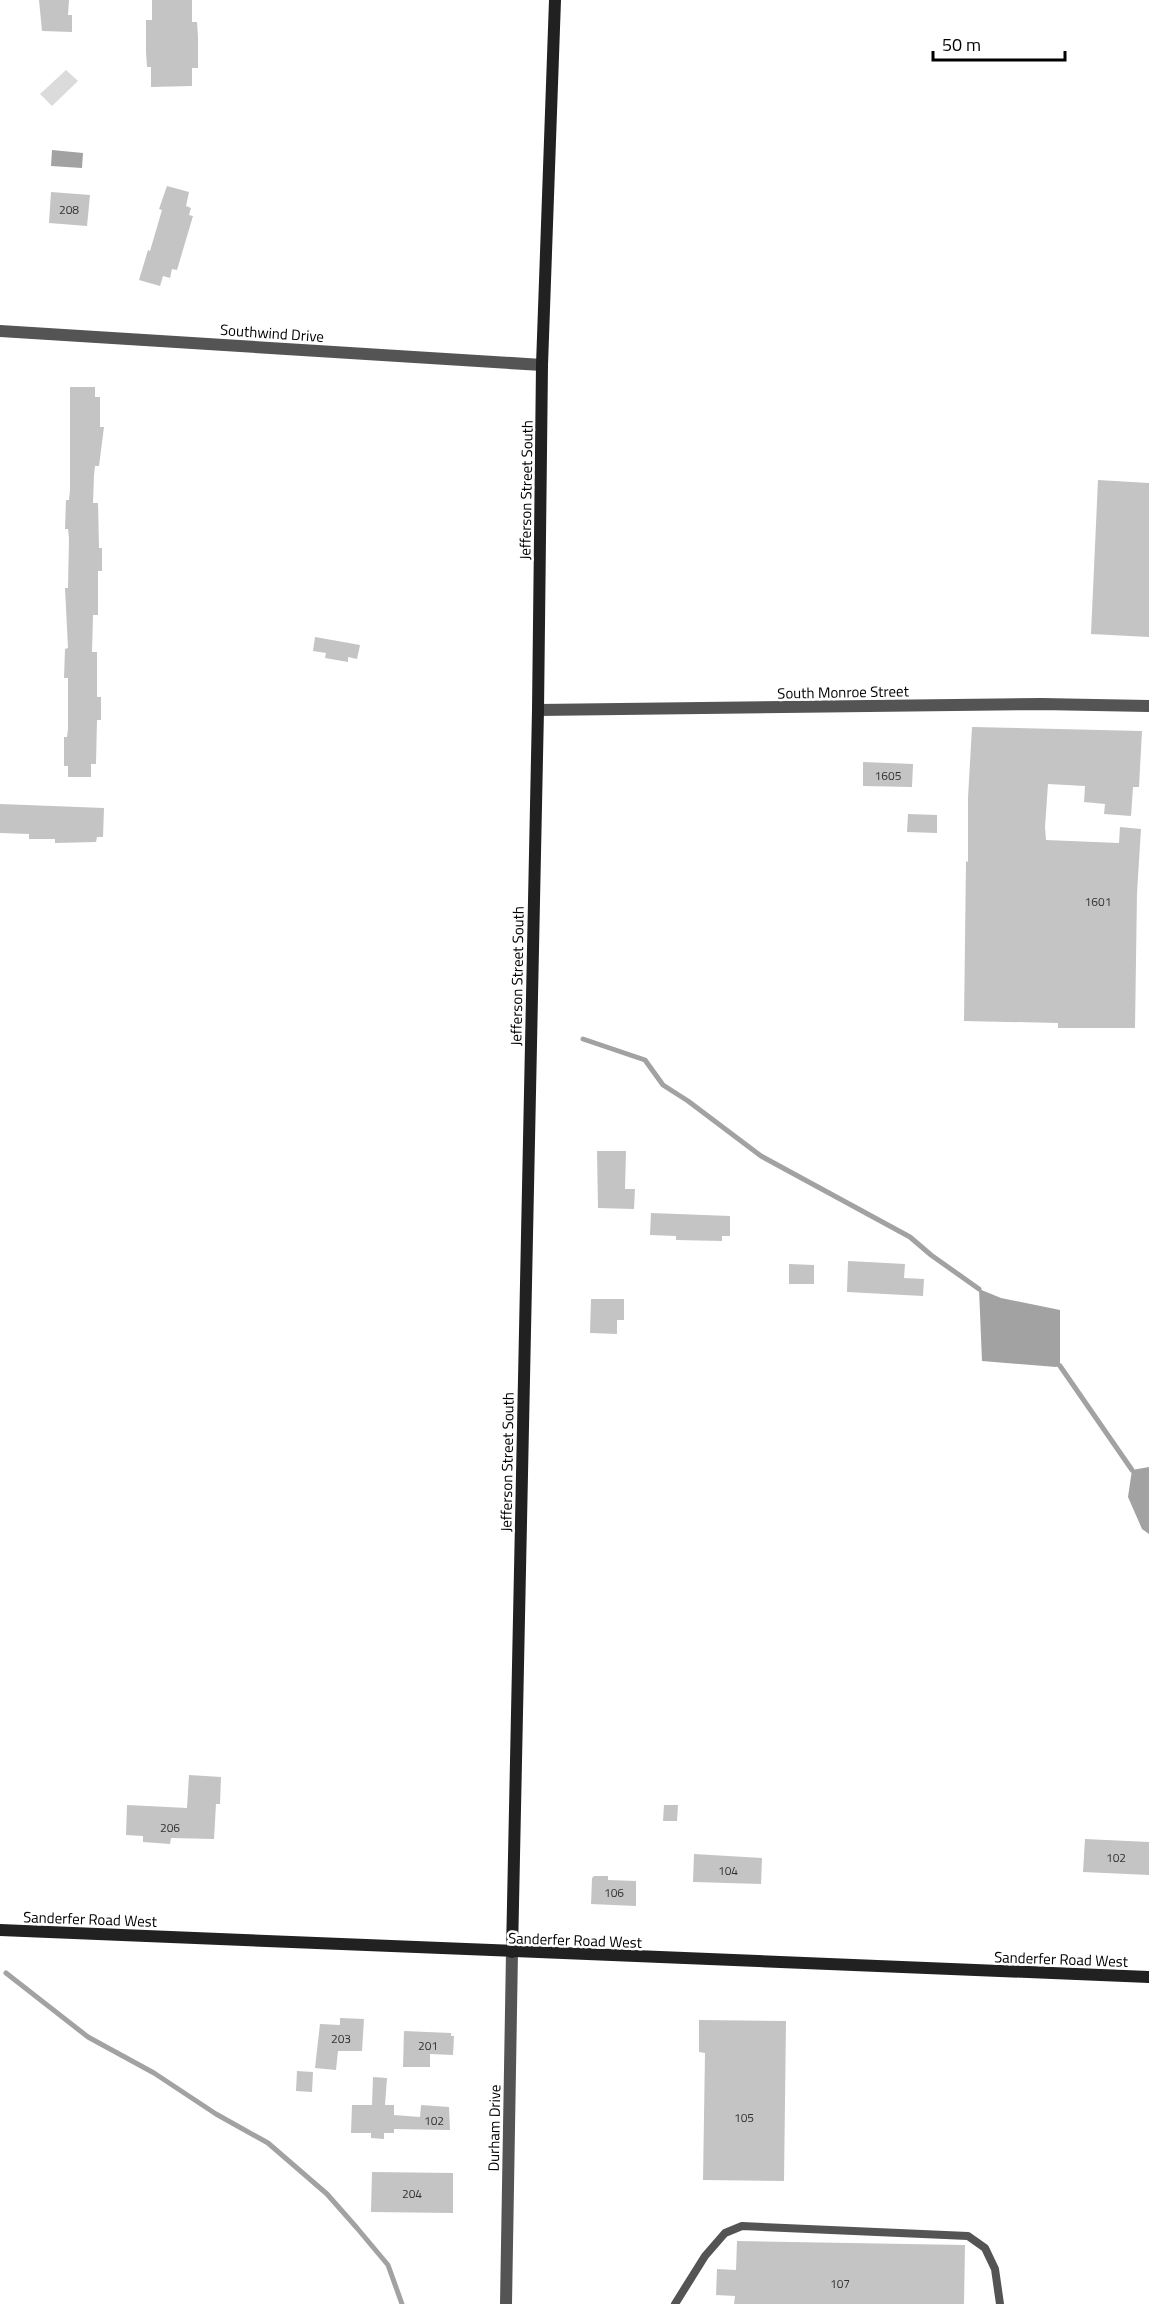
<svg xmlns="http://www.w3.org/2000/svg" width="1149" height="2304" font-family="'Titillium Web',sans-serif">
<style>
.green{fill:#dbdbdb}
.water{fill:#a2a2a2}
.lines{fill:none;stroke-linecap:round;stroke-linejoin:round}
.stream{stroke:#a2a2a2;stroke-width:5}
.building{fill:#c4c4c4}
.lane{stroke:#545454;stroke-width:8}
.street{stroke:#545454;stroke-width:12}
.secondary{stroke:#212121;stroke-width:12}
.labels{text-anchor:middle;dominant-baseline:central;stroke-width:5;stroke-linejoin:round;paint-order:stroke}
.number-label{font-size:12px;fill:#313131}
.street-label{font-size:15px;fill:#000;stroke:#fff}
</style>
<rect width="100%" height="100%" fill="#fff"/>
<polygon class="green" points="66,70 78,81 52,106 40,94"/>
<g class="water">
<polygon points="52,150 83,153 82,168 51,166"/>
<polygon points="979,1289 1001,1298 1060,1310 1060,1366 1056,1367 982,1361"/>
<polygon points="1149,1467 1149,1534 1142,1529 1128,1497 1132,1470"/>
</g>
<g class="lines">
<g class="stream">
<polyline points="583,1039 645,1060 663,1085 688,1101 761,1156 910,1237 931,1255 979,1289"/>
<polyline points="1060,1366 1132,1470"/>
<polyline points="6,1973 88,2037 154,2073 216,2114 268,2143 327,2194 357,2228 388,2265 402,2304"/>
</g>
</g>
<g class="building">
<polygon points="39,0 69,0 68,15 72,15 72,32 42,31"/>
<polygon points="152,0 192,0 192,22 197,22 198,37 198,68 192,68 192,86 151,87 151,67 147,67 146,52 146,20 152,20"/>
<polygon points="167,186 189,192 186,206 191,208 189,215 193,216 177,270 172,269 170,278 163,276 160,286 139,280 148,250 150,251 162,210 159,209"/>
<polygon points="51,192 90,195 87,226 49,223"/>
<polygon points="70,387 95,387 95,397 100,397 100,427 104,427 99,466 95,466 94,475 93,503 98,503 99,548 102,548 102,571 98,571 98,615 93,615 92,652 97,652 97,697 101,697 101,720 97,720 96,764 91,764 91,777 68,777 68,766 64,766 64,737 67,737 68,729 68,678 64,678 65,649 68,648 65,588 68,588 69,538 68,529 65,529 66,500 69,500 70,490"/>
<polygon points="1098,480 1149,483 1149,637 1091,634"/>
<polygon points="315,637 360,645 357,659 348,657 348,662 325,658 326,653 313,651"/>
<polygon points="972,727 1142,731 1139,787 1133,787 1131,816 1104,814 1105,804 1084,802 1085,786 1048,784 1045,827 1046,840 1119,843 1120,827 1141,829 1137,893 1135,1028 1058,1028 1058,1023 964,1021 966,861 968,862 968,798"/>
<polygon points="863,762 913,764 912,787 863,786"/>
<polygon points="0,804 104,808 103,837 97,837 96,842 55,843 55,839 29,839 29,834 0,833"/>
<polygon points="908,814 937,815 937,833 907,832"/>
<polygon points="597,1151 626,1151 625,1189 635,1189 634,1209 598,1208"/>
<polygon points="651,1213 730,1216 730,1236 722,1236 722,1241 676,1240 676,1236 650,1235"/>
<polygon points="848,1261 905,1264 904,1278 924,1279 923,1296 847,1292"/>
<polygon points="789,1264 814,1265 814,1284 789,1284"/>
<polygon points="591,1299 624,1299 624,1320 617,1320 617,1334 590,1333"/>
<polygon points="189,1775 221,1777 220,1804 216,1804 214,1839 171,1838 170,1844 143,1842 143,1836 126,1835 127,1805 187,1808"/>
<polygon points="664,1805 678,1805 677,1821 663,1821"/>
<polygon points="1085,1839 1149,1842 1149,1875 1083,1872"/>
<polygon points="694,1854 762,1858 761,1884 693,1882"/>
<polygon points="594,1876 608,1876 608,1880 636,1881 636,1906 591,1904 592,1878"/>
<polygon points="340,2018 364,2019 362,2051 338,2051 336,2070 315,2068 320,2024 340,2025"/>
<polygon points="699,2020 786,2021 784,2181 703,2180 705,2053 699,2052"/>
<polygon points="404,2031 451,2033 451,2036 454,2036 453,2055 430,2054 430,2067 403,2067"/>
<polygon points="297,2071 313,2072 312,2092 296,2091"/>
<polygon points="373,2077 387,2078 385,2105 394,2105 394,2115 420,2117 421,2105 449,2107 450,2130 394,2129 394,2133 384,2133 384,2139 371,2138 371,2133 351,2133 352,2105 372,2105"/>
<polygon points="372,2172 453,2173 453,2213 371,2212"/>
<polygon points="737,2241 965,2245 964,2304 734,2304 735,2296 716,2295 717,2269 736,2270"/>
</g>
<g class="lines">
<polyline class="lane" points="675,2304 705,2256 725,2233 742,2226 968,2236 985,2248 995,2269 1000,2304"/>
<g class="street">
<polyline points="0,331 542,365"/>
<polyline points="538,710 1041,704 1149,706"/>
<polyline points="506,2304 512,1952"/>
</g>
<g class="secondary">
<polyline points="0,1930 1149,1977"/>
<polyline points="512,1952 538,710 542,365 555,0"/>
</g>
</g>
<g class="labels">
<g class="number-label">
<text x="69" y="209">208</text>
<text x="888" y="775">1605</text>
<text x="1098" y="901">1601</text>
<text x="170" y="1827">206</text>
<text x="1116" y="1857">102</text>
<text x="728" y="1870">104</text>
<text x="614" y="1892">106</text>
<text x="341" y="2038">203</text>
<text x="428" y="2045">201</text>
<text x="744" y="2117">105</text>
<text x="434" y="2120">102</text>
<text x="412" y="2193">204</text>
<text x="840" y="2283">107</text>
</g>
<g class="street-label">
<text transform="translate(272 333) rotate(4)">Southwind Drive</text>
<text transform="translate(526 490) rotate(-89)">Jefferson Street South</text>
<text transform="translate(843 692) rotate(-1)">South Monroe Street</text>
<text transform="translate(517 976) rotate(-89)">Jefferson Street South</text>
<text transform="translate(507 1462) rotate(-89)">Jefferson Street South</text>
<text transform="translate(90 1919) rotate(2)">Sanderfer Road West</text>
<text transform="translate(575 1940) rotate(2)">Sanderfer Road West</text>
<text transform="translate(1061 1959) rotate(2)">Sanderfer Road West</text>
<text transform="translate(494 2128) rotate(-89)">Durham Drive</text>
</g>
</g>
<path d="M933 51v9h132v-9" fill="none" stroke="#000000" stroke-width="3"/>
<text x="942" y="51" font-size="18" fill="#000000" stroke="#ffffff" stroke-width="4.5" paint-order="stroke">50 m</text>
</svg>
